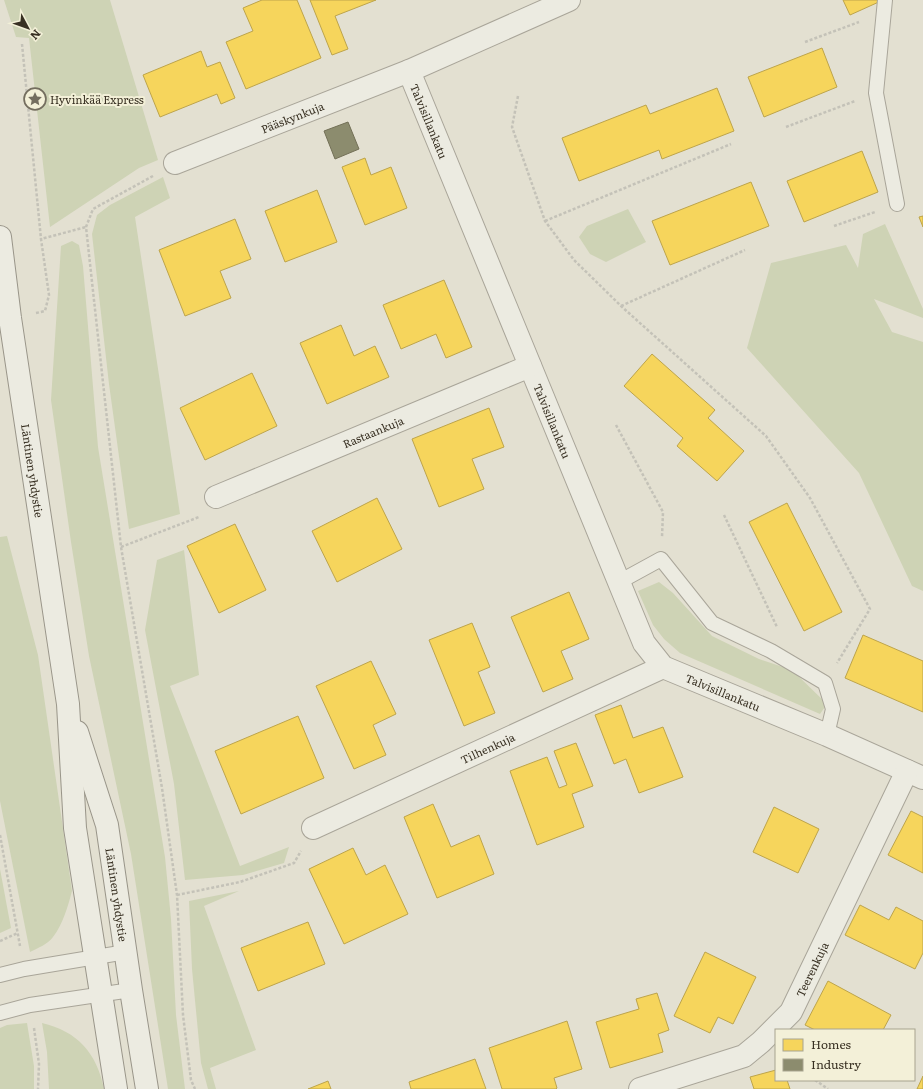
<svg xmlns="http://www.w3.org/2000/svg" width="923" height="1089" font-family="Literata,serif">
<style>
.green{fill:#ced3b5}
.homes{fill:#f6d55c;stroke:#bda44b}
.industry{fill:#8c8c6e;stroke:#737057}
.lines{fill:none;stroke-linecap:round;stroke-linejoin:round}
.lane-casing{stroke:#a9a599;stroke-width:16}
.street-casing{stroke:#a9a599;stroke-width:24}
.secondary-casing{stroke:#999589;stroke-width:24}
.path{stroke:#c4c2b8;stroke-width:2.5;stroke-dasharray:3 2;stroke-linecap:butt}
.lane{stroke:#ecebe1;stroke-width:14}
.street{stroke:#ecebe1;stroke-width:22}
.secondary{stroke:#ecebe1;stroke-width:22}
.labels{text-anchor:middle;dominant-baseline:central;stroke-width:4;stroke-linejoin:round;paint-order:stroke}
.poi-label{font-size:11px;fill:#383022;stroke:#f3f0d8;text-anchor:start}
.street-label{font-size:11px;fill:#383022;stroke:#f3f0d8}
</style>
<rect width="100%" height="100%" fill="#e3e0d1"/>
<g class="green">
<polygon points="4,0 110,0 158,160 139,168 50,227 29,38 16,37"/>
<polygon points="163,177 170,198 135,217 180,514 129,529 109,384 92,234 97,215 110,205"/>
<polygon points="628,209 646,242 606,262 590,254 579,237 587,226"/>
<polygon points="885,224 923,309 923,318 874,299 892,332 923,342 923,591 912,586 859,473 747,348 771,263 846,245 858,268 863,234"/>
<polygon points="72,241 79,245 83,266 98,447 165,857 171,919 176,1015 185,1089 168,1089 131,854 89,656 71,542 51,400 61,246"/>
<path d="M7,536L38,655L72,891C68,906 63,924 53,937C48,944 38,948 30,952L0,801V537Z"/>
<polygon points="184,550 199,675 170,686 240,866 289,847 284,863 243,875 185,880 174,784 145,630 157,560"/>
<polygon points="659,582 673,593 712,636 759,659 792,670 827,704 820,714 680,653 664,639 653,625 638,591"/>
<polygon points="0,869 11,928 0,933"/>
<polygon points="239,891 204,906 256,1050 210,1068 216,1089 208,1089 201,1063 192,969 189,901"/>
<polygon points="27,1023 34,1066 34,1089 0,1089 0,1028 7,1025"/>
<path d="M42,1023C77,1031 97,1053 104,1089H49L47,1052Z"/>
</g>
<g class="homes">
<polygon points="262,0 297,0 321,58 246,89 226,42 253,31 243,8"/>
<polygon points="310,0 376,0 335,16 348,49 332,55"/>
<polygon points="843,0 881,0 881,1 850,15"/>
<polygon points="822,48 837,87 764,117 748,77"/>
<polygon points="201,51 207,67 220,62 235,98 221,104 217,94 160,117 143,75"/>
<polygon points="717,88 734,131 662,159 659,150 579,181 562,138 646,105 650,114"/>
<polygon points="862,151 878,192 804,222 787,181"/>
<polygon points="365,158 371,175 391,167 407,208 365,225 342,167"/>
<polygon points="751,182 769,226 670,265 652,221"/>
<polygon points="317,190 337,242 285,262 265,211"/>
<polygon points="923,216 923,227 919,217"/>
<polygon points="235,219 251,259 220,271 231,298 185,316 159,250"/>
<polygon points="444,280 472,347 446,358 436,334 401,349 383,305"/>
<polygon points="341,325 354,356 375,346 389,377 327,404 300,343"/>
<polygon points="652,354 715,410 708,418 744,451 717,481 677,446 683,438 624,386"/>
<polygon points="252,373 277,426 205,460 180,408"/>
<polygon points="489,408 504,447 472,459 484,489 439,507 412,439"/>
<polygon points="377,498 402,549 337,582 312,531"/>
<polygon points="787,503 842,612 804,631 749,522"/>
<polygon points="235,524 266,590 219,613 187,546"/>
<polygon points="569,592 589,639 561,651 573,679 543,692 511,617"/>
<polygon points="472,623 490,667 478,672 495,713 464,726 429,640"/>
<polygon points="863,635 923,661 923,712 845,678"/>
<polygon points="371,661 396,714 373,725 386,755 354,769 316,686"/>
<polygon points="621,705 633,738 663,727 683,777 639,793 626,759 614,764 595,715"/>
<polygon points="298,716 324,778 241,814 215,751"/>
<polygon points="576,743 593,786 572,794 584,827 537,845 510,771 547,757 559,788 567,785 554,751"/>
<polygon points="433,804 451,847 479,835 494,874 437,898 404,817"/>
<polygon points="774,807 819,829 798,873 753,852"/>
<polygon points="911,811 923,817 923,873 888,855"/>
<polygon points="353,848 366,875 385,865 408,914 344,944 309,869"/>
<polygon points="860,905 889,920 896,907 923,921 923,953 915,969 845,935"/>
<polygon points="308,922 325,964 258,991 241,948"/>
<polygon points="705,952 756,977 733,1024 718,1017 710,1033 674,1016"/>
<polygon points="828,981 891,1015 883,1030 815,1030 805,1025"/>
<polygon points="657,993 669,1030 658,1034 663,1052 610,1068 596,1022 639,1009 636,999"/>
<polygon points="567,1021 582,1069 554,1078 557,1088 556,1089 502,1089 489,1048"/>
<polygon points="475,1059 486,1089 411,1089 409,1082"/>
<polygon points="776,1070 776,1080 787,1080 790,1089 754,1089 750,1077"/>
<polygon points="923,1076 923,1089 917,1089"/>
<polygon points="328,1081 331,1089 308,1089"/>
</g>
<polygon class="industry" points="348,122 359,149 335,159 324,131"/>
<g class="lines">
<g class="lane-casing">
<g id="lane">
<polyline points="885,0 876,93 897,204"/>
<polyline points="619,582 661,559 712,623 771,651 825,683 833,709 827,735"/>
<polyline points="0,975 24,969 126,952"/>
<polyline points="0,1013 30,1005 131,990"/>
</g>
</g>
<g class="street-casing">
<g id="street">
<path id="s1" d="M409,71L644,643L663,667L827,735L923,778"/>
<path id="s2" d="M175,163L409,71L569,0"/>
<path id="s3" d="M216,497L530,366"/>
<path id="s4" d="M313,828L663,667"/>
<path id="s5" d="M640,1089L744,1056L761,1042L791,1012L907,771"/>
</g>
</g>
<g class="secondary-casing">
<g id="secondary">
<path id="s6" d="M0,237L10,318L68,704L75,828L116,1089"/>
<path id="s7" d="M77,732L107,825L131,990L147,1089"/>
</g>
</g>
<g class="path">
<polyline points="805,42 859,22"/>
<polyline points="22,44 41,239"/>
<polyline points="518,96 512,127 545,221 574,260 621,306 766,436 810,498 870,609 837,663"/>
<polyline points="786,127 855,101"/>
<polyline points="153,176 93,209 86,227 121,547 162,788 177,895 183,1015 191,1080 195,1089"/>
<polyline points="545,221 731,144"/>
<polyline points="834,226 875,212"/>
<polyline points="621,306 745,250"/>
<polyline points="36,313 45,311 49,295 41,239 86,227"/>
<polyline points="616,425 663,512 662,537"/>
<polyline points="724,515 777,627"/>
<polyline points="121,547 199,517"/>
<polyline points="0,835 20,946"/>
<polyline points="177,895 240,882 294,863 301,851"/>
<polyline points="0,941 18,933"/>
<polyline points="34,1028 39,1064 38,1089"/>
<polyline points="815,1080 828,1089"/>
</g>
<use href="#lane" class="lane"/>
<use href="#street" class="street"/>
<use href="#secondary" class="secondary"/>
</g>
<defs>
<g id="sight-ring" transform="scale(1.15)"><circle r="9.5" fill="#f3f0d8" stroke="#746e5f" stroke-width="1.5"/><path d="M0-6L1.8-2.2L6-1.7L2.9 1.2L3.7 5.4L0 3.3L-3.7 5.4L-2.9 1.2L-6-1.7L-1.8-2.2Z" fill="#746e5f"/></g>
</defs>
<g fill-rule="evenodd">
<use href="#sight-ring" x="35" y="99"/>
</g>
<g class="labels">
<g class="poi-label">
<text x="50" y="99">Hyvinkää Express</text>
</g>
<g class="street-label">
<text stroke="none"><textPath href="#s2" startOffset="126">Pääskynkuja</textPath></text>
<text stroke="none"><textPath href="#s1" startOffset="54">Talvisillankatu</textPath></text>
<text stroke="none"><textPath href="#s1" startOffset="378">Talvisillankatu</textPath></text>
<text stroke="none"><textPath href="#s3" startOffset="170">Rastaankuja</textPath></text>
<text stroke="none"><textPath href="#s6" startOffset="236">Läntinen yhdystie</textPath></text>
<text stroke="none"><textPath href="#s1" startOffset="714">Talvisillankatu</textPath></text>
<text stroke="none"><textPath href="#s4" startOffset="192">Tilhenkuja</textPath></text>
<text stroke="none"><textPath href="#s7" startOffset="168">Läntinen yhdystie</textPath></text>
<text stroke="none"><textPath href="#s5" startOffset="221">Teerenkuja</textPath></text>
</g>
</g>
<rect x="775" y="1029" width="140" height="52" fill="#f3f0d8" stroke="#a8a38f"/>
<rect x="783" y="1039" width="20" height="12" fill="#f6d55c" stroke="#a8a38f"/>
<text x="811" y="1049" font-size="12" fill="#383022">Homes</text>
<rect x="783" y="1059" width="20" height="12" fill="#8c8c6e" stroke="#a8a38f"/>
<text x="811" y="1069" font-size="12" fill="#383022">Industry</text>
<g transform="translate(28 28) rotate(131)" stroke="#f3f0d8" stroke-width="3" paint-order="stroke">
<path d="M0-3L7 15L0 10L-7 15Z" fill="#383022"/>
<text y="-6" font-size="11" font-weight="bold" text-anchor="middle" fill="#383022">N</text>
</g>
</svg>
